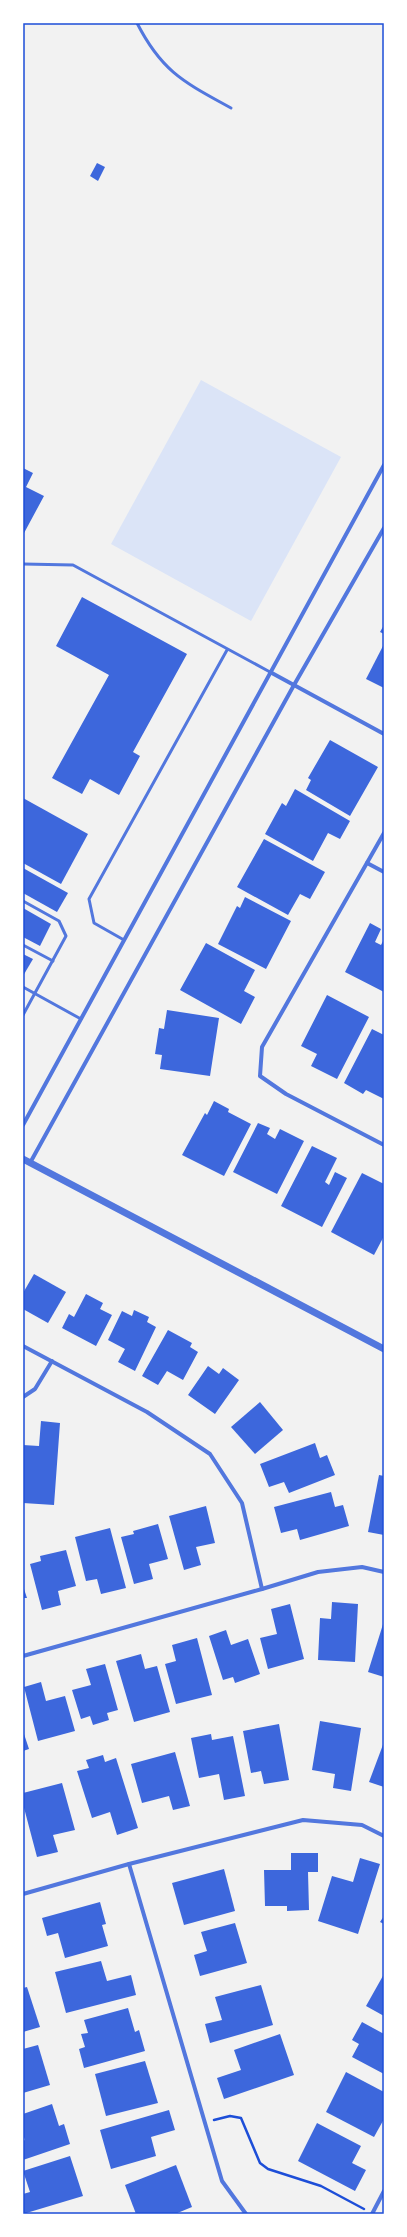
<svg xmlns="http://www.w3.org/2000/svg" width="407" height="2237" font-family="'Work Sans',sans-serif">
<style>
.green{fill:#dbe4f7}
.building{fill:#3d67dc}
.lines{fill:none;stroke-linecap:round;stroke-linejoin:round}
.path{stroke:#1d4ed8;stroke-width:2.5}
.service{stroke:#5277de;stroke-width:3}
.minor{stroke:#5277de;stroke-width:4}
.tertiary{stroke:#5277de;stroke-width:7}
.neatline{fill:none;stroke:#1d4ed8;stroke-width:1.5}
</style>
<rect width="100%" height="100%" fill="#f2f2f2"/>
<polygon class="green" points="201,380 341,457 251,621 111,544"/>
<g class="building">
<polygon points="97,163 105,167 98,181 90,176"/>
<polygon points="23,468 33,473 26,487 44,496 23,535"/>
<polygon points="82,597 187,654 133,752 140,756 119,795 90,779 82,794 52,778 109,675 56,646"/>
<polygon points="384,625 384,634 380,632"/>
<polygon points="384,644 384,688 366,679"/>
<polygon points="330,740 378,767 350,816 306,790 311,780 308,778"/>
<polygon points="295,789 350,821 340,839 328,833 313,861 265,834 282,803 286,806"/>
<polygon points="23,798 88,834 61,884 23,863"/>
<polygon points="264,839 325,872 310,899 300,894 288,915 237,887"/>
<polygon points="23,868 68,893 57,912 23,893"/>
<polygon points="245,897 291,921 266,969 218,944 237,906 240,908"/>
<polygon points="23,908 51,924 40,946 23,937"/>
<polygon points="370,923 381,929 375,942 381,945 384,939 384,992 345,972"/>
<polygon points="206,943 255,970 244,991 255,997 241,1024 180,990"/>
<polygon points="23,954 33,959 23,976"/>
<polygon points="327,995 369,1017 337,1079 311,1066 317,1054 301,1046"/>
<polygon points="167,1010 219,1018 210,1076 160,1069 162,1055 155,1054 159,1028 164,1029"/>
<polygon points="372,1029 384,1035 384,1099 366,1090 363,1094 344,1083"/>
<polygon points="214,1101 229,1109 228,1112 251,1124 224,1176 182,1155 205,1113 207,1115"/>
<polygon points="258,1123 270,1128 267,1134 275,1139 280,1129 304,1141 277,1194 233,1172"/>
<polygon points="312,1146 337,1158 325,1182 329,1185 335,1172 347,1178 322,1227 281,1206"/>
<polygon points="362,1173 384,1184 384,1236 374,1255 331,1232"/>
<polygon points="34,1274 66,1292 48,1323 23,1309 23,1293"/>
<polygon points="86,1294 103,1303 100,1309 112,1315 96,1346 62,1328 69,1314 74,1317"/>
<polygon points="134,1310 149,1317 147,1322 156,1327 135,1371 118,1362 125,1349 108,1340 122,1311 132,1316"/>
<polygon points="168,1330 192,1343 190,1347 198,1352 183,1380 167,1371 158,1385 142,1376"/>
<polygon points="208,1366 219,1374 223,1368 239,1380 215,1414 188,1395"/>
<polygon points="260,1402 283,1430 255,1454 231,1427"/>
<polygon points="41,1421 60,1423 54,1505 23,1503 23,1445 39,1446"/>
<polygon points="315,1443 320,1458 327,1455 335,1475 289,1493 284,1482 269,1487 260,1464"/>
<polygon points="379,1475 384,1476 384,1535 368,1532"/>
<polygon points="331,1492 335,1507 343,1505 349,1526 300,1540 297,1529 281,1533 274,1507"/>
<polygon points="206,1506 215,1543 196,1547 201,1565 184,1570 169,1516"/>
<polygon points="158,1524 168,1559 149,1564 153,1579 134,1584 121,1537 134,1534 133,1531"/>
<polygon points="110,1528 126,1588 101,1594 97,1579 86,1581 75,1537"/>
<polygon points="66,1550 76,1586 58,1591 61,1605 42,1610 30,1564 41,1561 40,1556"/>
<polygon points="23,1586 27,1598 23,1598"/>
<polygon points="332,1602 358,1604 355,1662 318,1660 320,1618 331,1619"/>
<polygon points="290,1604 304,1659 268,1669 260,1638 277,1634 271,1609"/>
<polygon points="384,1621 384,1677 368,1672"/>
<polygon points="226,1630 231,1645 248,1639 260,1674 235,1683 233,1677 223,1680 209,1636"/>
<polygon points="197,1638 212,1695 176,1704 165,1664 176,1661 172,1645"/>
<polygon points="141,1654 145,1669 157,1666 170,1712 134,1722 116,1661"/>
<polygon points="105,1664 118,1710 107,1713 109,1720 93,1725 90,1716 81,1719 72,1690 91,1685 86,1669"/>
<polygon points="41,1682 46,1701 65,1696 75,1731 38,1741 24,1687"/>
<polygon points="320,1721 361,1728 351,1791 333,1788 335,1774 312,1770"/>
<polygon points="279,1724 289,1780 264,1784 261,1771 251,1773 243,1731"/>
<polygon points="23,1731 29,1749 23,1751"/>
<polygon points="211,1734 212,1740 233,1736 245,1796 224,1800 219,1774 199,1778 191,1738"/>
<polygon points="384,1742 384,1787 369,1782"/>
<polygon points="175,1752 190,1806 173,1810 169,1796 142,1803 131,1764"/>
<polygon points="103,1755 105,1762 116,1758 138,1828 117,1835 110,1812 92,1818 77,1771 89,1768 86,1760"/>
<polygon points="62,1783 75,1830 53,1835 58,1852 37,1857 23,1804 23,1793"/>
<polygon points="291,1853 318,1853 318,1872 308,1872 309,1910 287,1911 287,1906 265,1906 264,1870 291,1870"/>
<polygon points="360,1858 380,1864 358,1934 318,1921 332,1876 353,1882"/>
<polygon points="224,1869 235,1911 184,1925 172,1883"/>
<polygon points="100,1902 106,1924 102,1925 108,1946 65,1958 58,1933 47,1936 42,1918"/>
<polygon points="384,1916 384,1924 380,1922"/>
<polygon points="235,1923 247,1963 200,1976 194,1955 207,1951 201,1932"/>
<polygon points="101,1961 107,1981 131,1975 136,1995 66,2013 55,1972"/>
<polygon points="384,1974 384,2016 366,2006"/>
<polygon points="261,1985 273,2025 210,2043 205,2024 222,2020 215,1997"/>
<polygon points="27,1987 40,2027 23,2032 23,1988"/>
<polygon points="128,2008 135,2032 139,2030 145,2051 84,2068 79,2049 85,2047 81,2034 88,2033 84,2020"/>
<polygon points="362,2022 384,2034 384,2074 352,2057 359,2044 352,2040"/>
<polygon points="280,2034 294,2075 224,2099 217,2078 241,2070 234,2050"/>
<polygon points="38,2045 50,2085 23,2093 23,2049"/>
<polygon points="145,2061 158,2103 106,2116 95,2074"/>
<polygon points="346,2072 384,2092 384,2119 374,2137 326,2112"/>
<polygon points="52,2104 59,2126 64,2124 70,2144 23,2160 23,2141 25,2140 23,2134 23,2114"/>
<polygon points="169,2110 175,2130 151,2137 156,2156 111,2169 100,2130"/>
<polygon points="317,2123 361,2146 352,2163 366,2170 355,2191 298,2161"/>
<polygon points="70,2156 83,2196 23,2214 23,2194 30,2192 23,2171"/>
<polygon points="176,2165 192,2207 175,2214 136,2214 125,2185"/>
</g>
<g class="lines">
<polyline class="path" points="214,2120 230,2116 241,2118 260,2163 268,2169 321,2186 364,2209"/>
<g class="service">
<path d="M137,23C162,72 184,82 231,108"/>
<polyline points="23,564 73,565 270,672"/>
<polyline points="23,901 59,921 66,936 23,1015"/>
<polyline points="124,940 94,923 89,899 227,650"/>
<polyline points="23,945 53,961"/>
<polyline points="23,987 81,1019"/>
</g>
<g class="minor">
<polyline points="270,672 384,734"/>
<polyline points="384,833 262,1047 260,1076 286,1094 384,1145"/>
<polyline points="367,863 384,872"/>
<polyline points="23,1125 384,465"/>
<polyline points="30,1163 294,685 384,528"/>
<polyline points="23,1346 147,1412 210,1454 242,1503 262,1589 318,1572 362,1567 384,1572"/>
<polyline points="23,1397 35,1389 52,1361"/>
<polyline points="23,1656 262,1589"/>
<polyline points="129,1864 222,2181 246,2214"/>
<polyline points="23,1894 129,1864 303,1820 362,1825 384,1836"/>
<polyline points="372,2214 384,2191"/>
</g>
<polyline class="tertiary" points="23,1159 384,1349"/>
</g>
<rect width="407" height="2237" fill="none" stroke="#ffffff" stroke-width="48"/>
<rect x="24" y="24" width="359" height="2189" class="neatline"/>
</svg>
